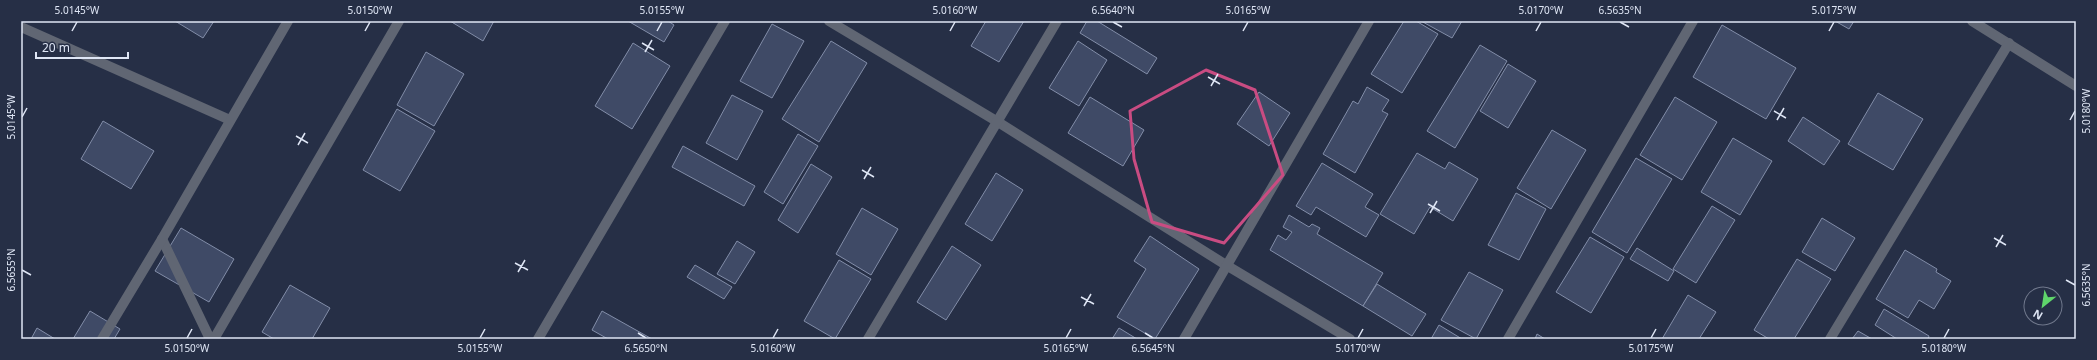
<svg xmlns="http://www.w3.org/2000/svg" width="2097" height="360" font-family="'Noto Sans',sans-serif">
<style>
.building{fill:#3f4a66;stroke:#828da8}
.lines{fill:none;stroke-linecap:round;stroke-linejoin:round}
.minor{stroke:#606673;stroke-width:10}
.marked{fill:none;stroke:#c94c82;stroke-width:3;stroke-linejoin:round}
.ticks{fill:none;stroke:#dfe6f5;stroke-width:1.5}
.neatline{fill:none;stroke:#dfe6f5;stroke-width:1.5}
.ticks-label{font-size:10px;text-anchor:middle;fill:#dfe6f5}
</style>
<rect width="100%" height="100%" fill="#262f46"/>
<g class="building">
<polygon points="175,21 214,21 203,38"/>
<polygon points="450,21 494,21 483,41"/>
<polygon points="628,21 668,21 674,25 664,42"/>
<polygon points="986,21 1024,21 999,62 971,46"/>
<polygon points="1087,21 1097,21 1157,58 1147,74 1080,33"/>
<polygon points="1404,21 1416,21 1438,34 1402,93 1371,74"/>
<polygon points="1421,21 1462,21 1452,38"/>
<polygon points="1835,21 1854,21 1849,29"/>
<polygon points="772,24 804,41 772,98 740,81"/>
<polygon points="1722,25 1796,68 1766,119 1693,77"/>
<polygon points="831,41 867,63 819,142 782,119"/>
<polygon points="1078,41 1107,60 1079,106 1049,88"/>
<polygon points="633,43 670,66 632,129 595,106"/>
<polygon points="1480,45 1507,61 1455,148 1427,131"/>
<polygon points="426,52 464,74 434,126 397,105"/>
<polygon points="1508,64 1536,81 1508,128 1480,111"/>
<polygon points="1367,87 1389,100 1382,111 1388,114 1355,173 1323,154 1353,101 1358,104"/>
<polygon points="1259,92 1290,113 1269,146 1237,124"/>
<polygon points="1878,93 1923,119 1893,170 1848,144"/>
<polygon points="732,95 763,111 737,160 706,143"/>
<polygon points="1090,97 1144,130 1123,166 1068,133"/>
<polygon points="1675,97 1717,122 1682,180 1640,155"/>
<polygon points="397,109 435,131 400,191 363,170"/>
<polygon points="1803,117 1840,141 1824,165 1788,141"/>
<polygon points="103,121 154,151 131,189 81,159"/>
<polygon points="1552,130 1586,150 1551,209 1517,188"/>
<polygon points="798,134 818,146 783,204 764,192"/>
<polygon points="1733,138 1772,161 1740,215 1701,192"/>
<polygon points="683,146 755,186 744,206 672,167"/>
<polygon points="1417,153 1445,169 1449,162 1478,179 1453,221 1430,207 1414,234 1380,214"/>
<polygon points="1636,158 1672,179 1627,253 1592,232"/>
<polygon points="1322,163 1373,194 1365,207 1379,215 1366,237 1316,207 1311,215 1296,206"/>
<polygon points="811,164 832,177 798,233 778,220"/>
<polygon points="996,173 1023,190 992,241 965,224"/>
<polygon points="1516,193 1546,209 1519,260 1488,245"/>
<polygon points="1712,206 1735,220 1696,283 1673,269"/>
<polygon points="862,208 898,229 871,275 836,254"/>
<polygon points="1289,215 1309,227 1312,224 1320,228 1317,234 1383,273 1363,306 1270,250 1278,235 1286,240 1292,232 1283,227"/>
<polygon points="1822,218 1855,238 1835,271 1802,252"/>
<polygon points="181,228 234,259 209,302 155,271"/>
<polygon points="1150,236 1199,269 1155,339 1117,317 1146,269 1134,261"/>
<polygon points="1590,237 1624,257 1591,313 1556,292"/>
<polygon points="737,241 755,252 735,284 717,274"/>
<polygon points="952,246 981,265 946,320 917,302"/>
<polygon points="1637,248 1674,271 1668,281 1630,259"/>
<polygon points="1905,250 1937,269 1936,272 1951,281 1934,309 1919,300 1908,318 1876,299"/>
<polygon points="1797,259 1831,279 1794,339 1769,339 1754,330"/>
<polygon points="839,260 871,279 835,339 804,321"/>
<polygon points="695,265 732,287 724,299 687,277"/>
<polygon points="1469,272 1503,290 1476,339 1441,320"/>
<polygon points="1377,284 1426,314 1412,336 1363,306"/>
<polygon points="290,285 330,308 312,339 274,339 262,332"/>
<polygon points="1688,295 1716,312 1699,339 1662,339"/>
<polygon points="1884,309 1929,336 1928,339 1897,339 1875,325"/>
<polygon points="90,311 120,329 114,339 73,339"/>
<polygon points="602,311 652,339 608,339 592,330"/>
<polygon points="1439,325 1462,339 1431,339"/>
<polygon points="37,328 55,339 31,339"/>
<polygon points="1119,328 1137,339 1112,339"/>
<polygon points="1858,331 1872,339 1852,339"/>
<polygon points="1537,334 1545,339 1535,339"/>
</g>
<g class="lines">
<g class="minor">
<polyline points="829,21 998,122 1226,265 1350,339"/>
<polyline points="1972,21 2076,86"/>
<polyline points="21,27 230,120"/>
<polyline points="162,239 210,339"/>
<polyline points="102,339 162,239 288,21"/>
<polyline points="214,339 399,21"/>
<polyline points="538,339 725,21"/>
<polyline points="868,339 1057,21"/>
<polyline points="1184,339 1369,21"/>
<polyline points="1508,339 1693,21"/>
<polyline points="1830,339 2009,43"/>
</g>
</g>
<path class="marked" d="M1206,70L1255,90L1283,175L1224,243L1152,222L1134,159L1130,111Z"/>
<path class="ticks" d="M1113,22L1122,27M1620,22L1629,27M72,31L77,22M365,31L370,22M657,31L662,22M950,31L955,22M1243,31L1248,22M1536,31L1541,22M1829,31L1834,22M642,43L654,50M645,52L652,40M1208,77L1220,84M1211,86L1218,74M1774,111L1786,118M22,117L27,108M1777,120L1784,108M2070,120L2075,111M296,136L308,143M298,145L305,133M862,170L874,177M864,179L871,167M1428,204L1440,211M1430,213L1437,201M1994,238L2006,245M1996,247L2003,235M515,263L528,270M22,270L31,275M518,272L525,260M2066,280L2075,285M1081,297L1094,304M1084,306L1091,294M638,333L646,338M1145,333L1153,338M187,338L192,329M480,338L485,329M773,338L778,329M1066,338L1071,329M1358,338L1363,329M1651,338L1656,329M1944,338L1949,329"/>
<rect width="2097" height="360" fill="none" stroke="#262f46" stroke-width="44"/>
<g transform="translate(2043 306) rotate(210)"><circle r="19" fill="#262f46" stroke="#70788c"/>
<path d="M0-3L7 15L0 10L-7 15Z" fill="#5fd56b"/>
<text y="-6" font-size="11" font-weight="bold" text-anchor="middle" fill="#dfe6f5">N</text>
</g>
<path d="M36 52v6h92v-6" fill="none" stroke="#dfe6f5" stroke-width="2"/>
<text x="42" y="52" font-size="12" fill="#dfe6f5" stroke="#262f46" stroke-width="3" paint-order="stroke">20 m</text>
<rect x="22" y="22" width="2053" height="316" class="neatline"/>
<g class="ticks-label">
<text x="77" y="14">5.0145°W</text>
<text x="370" y="14">5.0150°W</text>
<text x="662" y="14">5.0155°W</text>
<text x="955" y="14">5.0160°W</text>
<text x="1113" y="14">6.5640°N</text>
<text x="1248" y="14">5.0165°W</text>
<text x="1541" y="14">5.0170°W</text>
<text x="1620" y="14">6.5635°N</text>
<text x="1834" y="14">5.0175°W</text>
<text transform="translate(2086 111) rotate(-90)" y="4">5.0180°W</text>
<text transform="translate(11 117) rotate(-90)" y="4">5.0145°W</text>
<text transform="translate(11 270) rotate(-90)" y="4">6.5655°N</text>
<text transform="translate(2086 285) rotate(-90)" y="4">6.5635°N</text>
<text x="187" y="352">5.0150°W</text>
<text x="480" y="352">5.0155°W</text>
<text x="646" y="352">6.5650°N</text>
<text x="773" y="352">5.0160°W</text>
<text x="1066" y="352">5.0165°W</text>
<text x="1153" y="352">6.5645°N</text>
<text x="1358" y="352">5.0170°W</text>
<text x="1651" y="352">5.0175°W</text>
<text x="1944" y="352">5.0180°W</text>
</g>
</svg>
